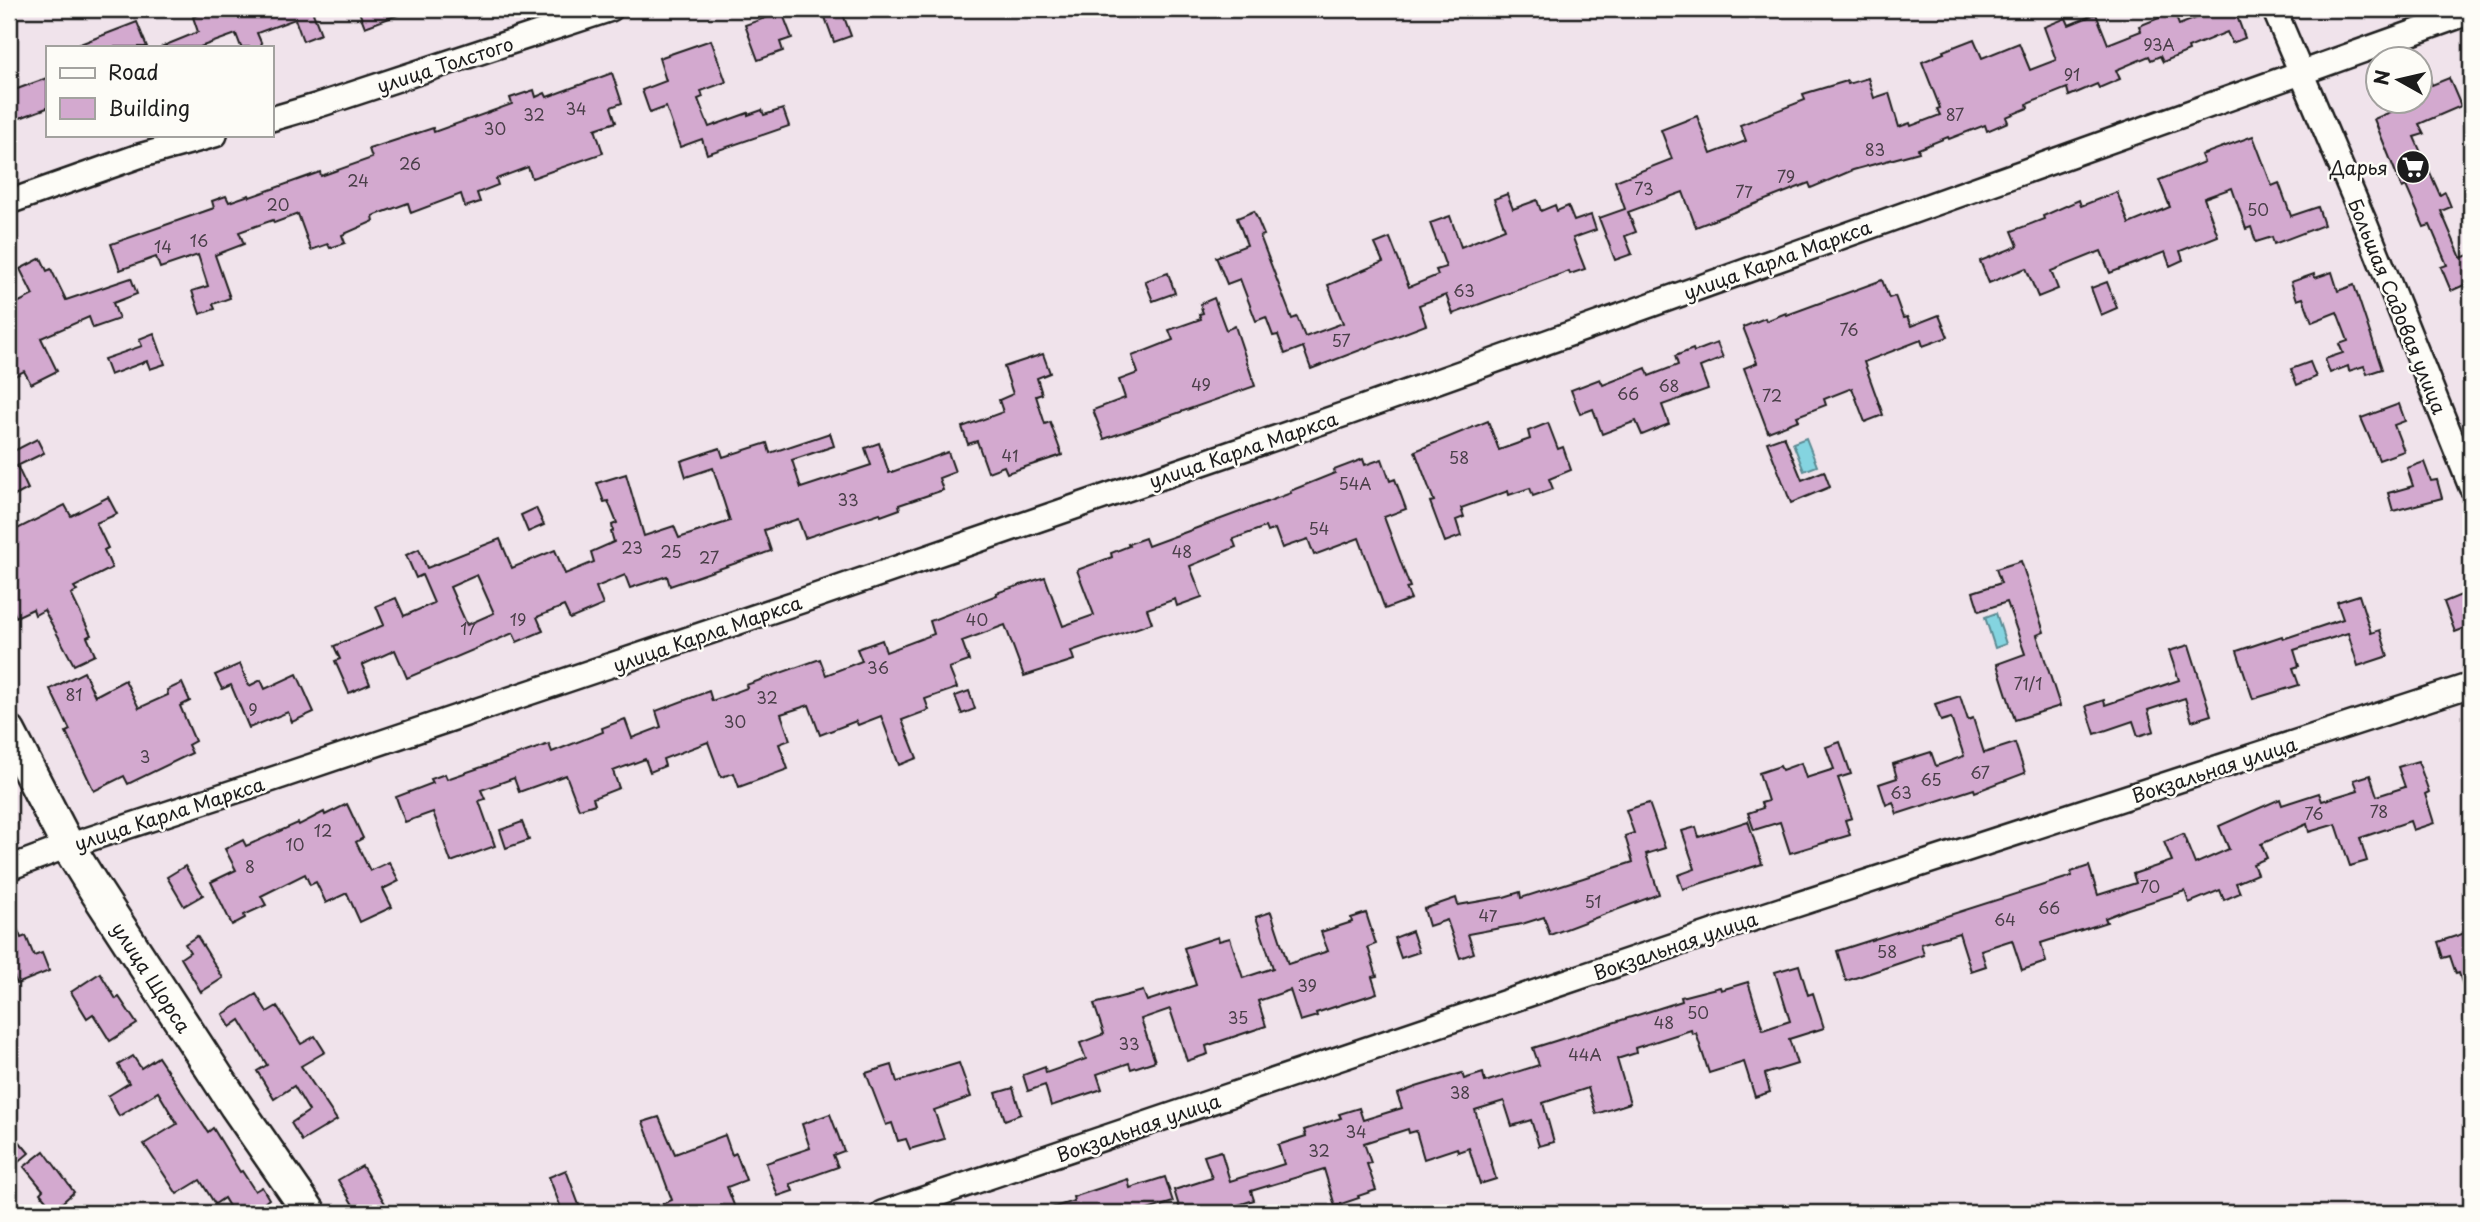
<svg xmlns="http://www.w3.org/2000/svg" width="2480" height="1222" font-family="'Playpen Sans',sans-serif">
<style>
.water{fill:#84d4e0;stroke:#5a8a92;stroke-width:2}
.building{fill:#d3a9cf;stroke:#1c1c1c;stroke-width:2;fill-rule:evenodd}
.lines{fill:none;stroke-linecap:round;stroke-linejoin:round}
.street-casing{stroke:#1c1c1c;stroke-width:28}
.secondary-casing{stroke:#1c1c1c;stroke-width:37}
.street{stroke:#fdfcf7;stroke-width:23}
.secondary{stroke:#fdfcf7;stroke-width:32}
.labels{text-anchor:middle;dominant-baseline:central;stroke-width:5;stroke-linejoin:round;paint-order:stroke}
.number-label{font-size:16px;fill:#4a3f49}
.street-label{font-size:19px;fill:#1c1c1c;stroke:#fdfcf7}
.poi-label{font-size:19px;fill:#1c1c1c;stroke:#fdfcf7;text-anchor:end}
</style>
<rect width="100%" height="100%" fill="#f0e3eb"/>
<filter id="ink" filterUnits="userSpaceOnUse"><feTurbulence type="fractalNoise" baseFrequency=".0143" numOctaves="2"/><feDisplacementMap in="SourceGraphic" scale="14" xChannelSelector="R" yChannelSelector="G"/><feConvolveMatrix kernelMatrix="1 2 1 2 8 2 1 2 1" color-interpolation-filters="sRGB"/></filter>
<g filter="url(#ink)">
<g class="water">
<polygon points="1806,438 1817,466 1804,471 1793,443"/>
<polygon points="1996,613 2006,644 1995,648 1985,617"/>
</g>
<g class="building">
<polygon points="214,9 318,9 313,13 321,34 303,41 295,19 257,33 263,47 241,47 236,34 200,47 161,47 198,32 193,17"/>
<polygon points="358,9 408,9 409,11 365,27"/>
<polygon points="822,9 841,9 851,36 834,42"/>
<polygon points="2155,9 2173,9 2179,25 2219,9 2226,9 2229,14 2235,11 2245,38 2232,43 2227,32 2188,48 2189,51 2163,62 2160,56 2151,60 2149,56 2116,70 2120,79 2099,88 2097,84 2069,96 2067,88 2027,104 2028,108 2006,117 2008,122 1987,131 1985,125 1949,139 1948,137 1918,149 1919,152 1853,170 1811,188 1809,183 1696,227 1683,192 1628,212 1636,232 1625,236 1632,254 1615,260 1599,218 1625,209 1615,181 1672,159 1661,130 1697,116 1711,154 1746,141 1740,125 1805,100 1803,94 1847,81 1848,84 1868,78 1874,98 1889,93 1899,127 1910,123 1911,126 1940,115 1937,109 1940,108 1922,62 1944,53 1943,51 1974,39 1982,58 2019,43 2030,70 2056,60 2044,27 2066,18 2069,25 2096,14 2108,44 2141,31 2139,26 2159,18"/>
<polygon points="782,12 792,38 780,42 783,51 758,60 745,25"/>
<polygon points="137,22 147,47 75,47 75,46"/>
<polygon points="711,40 726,82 701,91 703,97 698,99 709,127 748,113 748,115 762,110 764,115 783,109 789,126 707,154 702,139 680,147 666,107 650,113 642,90 666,81 659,58"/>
<polygon points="2420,58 2432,85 2449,78 2461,106 2419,124 2424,134 2414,137 2440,195 2445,192 2451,207 2441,211 2461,258 2471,254 2471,282 2451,291 2441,267 2447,265 2430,225 2424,227 2406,186 2402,188 2374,119 2414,102 2420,102"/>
<polygon points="612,73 622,103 611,107 616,122 595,129 603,153 532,178 528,167 496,179 498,185 477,193 480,202 465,207 461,194 411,213 408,203 373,216 374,221 342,235 345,243 330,248 328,244 311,250 298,214 274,223 273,220 239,232 244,244 215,255 230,298 213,304 215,309 200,314 192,291 208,286 198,255 160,268 156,257 120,270 111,244 214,208 212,201 226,196 229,202 249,195 250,197 320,172 321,176 372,158 369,149 433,128 434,132 512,104 510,98 534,90 536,97 545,93 547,97"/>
<polygon points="47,78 47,108 9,122 9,92"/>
<polygon points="2253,136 2272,186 2279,183 2291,216 2318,207 2324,225 2274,244 2272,237 2256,242 2251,227 2246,229 2232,188 2204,198 2218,236 2180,251 2183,260 2170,266 2165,252 2110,273 2101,251 2051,271 2058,289 2038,297 2026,268 1989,283 1980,261 2018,246 2012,231 2044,219 2043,216 2079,200 2081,206 2117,192 2129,224 2170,207 2159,180 2204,162 2201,155"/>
<polygon points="1507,194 1513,209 1537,200 1541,211 1555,205 1557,211 1568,206 1574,221 1591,215 1596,230 1573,238 1585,269 1570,274 1569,271 1453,314 1446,295 1419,305 1426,325 1311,369 1303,347 1285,354 1278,335 1273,336 1266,317 1256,321 1240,279 1227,284 1216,257 1247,245 1237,218 1254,211 1264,235 1260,236 1292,319 1297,317 1305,337 1343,323 1328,285 1383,262 1375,244 1390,238 1409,287 1438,275 1436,270 1446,267 1430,223 1450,216 1461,247 1505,229 1494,199"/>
<polygon points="41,258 47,271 51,269 66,300 131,278 137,294 113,303 119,319 93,328 89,317 41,338 57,371 31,384 24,371 9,379 9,307 33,295 20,269"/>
<polygon points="2332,272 2338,291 2354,285 2382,369 2367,374 2364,366 2349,371 2348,366 2330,373 2325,359 2343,353 2339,344 2348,341 2337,312 2312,322 2303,298 2297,300 2291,282 2314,274 2315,278"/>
<polygon points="1168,273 1175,293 1153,301 1145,281"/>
<polygon points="1882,280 1889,298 1895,296 1903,318 1907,317 1911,326 1939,315 1948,337 1923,346 1921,340 1864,362 1883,415 1865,422 1852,388 1824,399 1826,405 1797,416 1799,420 1768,432 1744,368 1757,363 1743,327 1765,318 1766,321 1786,313 1787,315"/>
<polygon points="2107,282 2117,308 2101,315 2091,288"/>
<polygon points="1214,298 1226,330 1235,326 1255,386 1104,439 1093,410 1125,398 1119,380 1138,373 1132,356 1173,340 1169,330 1201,319 1199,314 1203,313 1200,304"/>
<polygon points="154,333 165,364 150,369 147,361 110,375 104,359 142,346 139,339"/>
<polygon points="1717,343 1723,358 1700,367 1708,389 1662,405 1669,424 1642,435 1636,421 1602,434 1593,409 1580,414 1571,390 1600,379 1603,385 1646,368 1649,376 1678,365 1675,356 1693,349 1694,352"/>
<polygon points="1043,354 1050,373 1037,378 1042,394 1036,396 1045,424 1050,422 1062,455 1007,473 1004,466 988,472 977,441 968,444 962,427 1003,412 999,400 1013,394 1004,367"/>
<polygon points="2310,362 2316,377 2297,385 2291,369"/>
<polygon points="2399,404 2405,421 2394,425 2404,451 2379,460 2361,418"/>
<polygon points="1488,421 1499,450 1530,439 1528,431 1548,423 1558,449 1563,447 1571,470 1549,479 1553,489 1533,496 1530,488 1509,495 1508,491 1461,508 1464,517 1456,520 1461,536 1445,542 1430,502 1434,501 1415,451"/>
<path d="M830,433L834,446L792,460L801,488L871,465L865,448L879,443L889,473L948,452L955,472L939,478L943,490L899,505L900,509L881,516L880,513L805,538L798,519L764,530L771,551L670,586L667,576L630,588L625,575L596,587L603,605L570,619L564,606L537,617L543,631L517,642L513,633L407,678L395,650L362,665L370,684L349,693L335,661L340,659L334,646L384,625L376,606L396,598L404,616L434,603L422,575L416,578L406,555L419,549L427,568L500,539L512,568L555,550L565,574L594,562L591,552L614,542L611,532L613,531L612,525L617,523L608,501L604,502L597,483L626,474L644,536L674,526L679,538L730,521L713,468L686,477L681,461L720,448L723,457L767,443L770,453ZM477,575L494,613L467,625L450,587Z"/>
<polygon points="1784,436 1802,480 1824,471 1830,487 1791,503 1767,442"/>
<polygon points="37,439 44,453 17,466 28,489 9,499 9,450 10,453"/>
<polygon points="1363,459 1365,465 1382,459 1390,481 1395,479 1406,509 1384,517 1410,587 1406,588 1411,599 1385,609 1359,538 1314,555 1308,539 1282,548 1275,529 1267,532 1265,527 1233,539 1236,547 1190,566 1202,597 1177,606 1175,599 1147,609 1152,623 1071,651 1074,660 1024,676 1005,625 962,641 969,661 949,668 957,688 925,699 929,710 902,720 917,758 899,765 881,716 858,725 856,721 820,735 809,705 781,714 790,740 779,744 788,769 739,787 734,773 721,777 708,742 663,759 665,766 650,772 645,759 613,771 619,788 593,798 595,804 579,809 566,775 519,792 514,778 481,790 485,799 479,801 495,846 451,862 433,812 405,822 396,797 433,783 431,779 445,774 447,779 549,744 552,752 603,732 602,728 625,719 632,738 661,727 656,711 709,691 712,701 747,688 746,685 820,659 826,675 862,661 857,649 882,640 886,652 934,634 930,621 997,595 996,593 1045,577 1063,626 1094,615 1077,570 1112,557 1111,553 1129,546 1128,544 1145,538 1148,546 1186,532 1291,493 1290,491 1335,473 1334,470"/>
<polygon points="2424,462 2431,481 2437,480 2442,498 2393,511 2388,493 2413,486 2407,468"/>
<polygon points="108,497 117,514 96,523 108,548 104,550 112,568 74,587 77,591 71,594 91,635 87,637 95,655 74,665 44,610 35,615 33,609 16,617 9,601 9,533 65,505 71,516"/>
<polygon points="536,508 544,525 528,532 521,515"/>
<polygon points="2021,561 2044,632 2037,635 2060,706 2015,720 1997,664 2025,654 2007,602 1979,611 1973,592 2001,583 1996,569"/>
<polygon points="2466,593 2471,608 2471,626 2455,632 2444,602"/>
<polygon points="2359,595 2371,633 2380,630 2388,656 2358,666 2348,633 2294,650 2299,666 2293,668 2299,685 2253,699 2237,651 2282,636 2283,639 2343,619 2337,602"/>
<polygon points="2189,645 2211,715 2192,721 2185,698 2148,710 2154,731 2138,736 2133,721 2095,734 2086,706 2104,700 2105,705 2179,680 2169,651"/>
<polygon points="240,664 249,686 261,680 265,689 297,674 314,712 292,722 288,712 249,728 231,685 222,689 215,675"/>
<polygon points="84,672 95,696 125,680 139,708 168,695 167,690 182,683 190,701 180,706 195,741 188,745 192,753 128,784 124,776 94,791 66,732 70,730 50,689"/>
<polygon points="969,691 975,709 962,714 955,696"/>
<polygon points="1960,696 1968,720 1973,718 1984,753 2015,743 2025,773 1975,792 1974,789 1897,814 1893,802 1886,805 1879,784 1897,778 1893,764 1931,752 1936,766 1964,756 1951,718 1941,721 1935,704"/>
<polygon points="1840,742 1851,774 1838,778 1852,818 1845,820 1850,835 1790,853 1780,822 1754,830 1748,813 1763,808 1761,803 1768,801 1759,773 1780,766 1782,770 1801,763 1806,778 1834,769 1826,747"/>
<polygon points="2418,761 2429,792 2425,794 2434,823 2413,830 2410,821 2360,838 2367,861 2350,866 2336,824 2309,832 2307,824 2261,844 2267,858 2253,864 2257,874 2236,883 2240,893 2224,900 2220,890 2189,903 2185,891 2128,909 2105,918 2107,922 2041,943 2046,962 2022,970 2012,940 1981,950 1986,966 1971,971 1959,933 1921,944 1924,955 1846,981 1837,951 2072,876 2071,872 2089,866 2098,895 2136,883 2133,874 2172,861 2164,842 2183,834 2195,864 2229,849 2219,826 2280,799 2282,805 2319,793 2322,801 2358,790 2354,780 2370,775 2377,796 2405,787 2398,767"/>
<polygon points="1649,803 1665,848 1646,854 1659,894 1550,935 1544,917 1522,924 1468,934 1474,953 1460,958 1447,920 1429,926 1424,909 1456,898 1458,905 1504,897 1520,892 1521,898 1633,862 1625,836 1634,833 1626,810"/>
<polygon points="347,804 363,838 356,842 370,871 389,862 399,881 383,889 392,907 360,922 347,893 326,903 316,882 310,885 305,874 261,896 266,905 244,915 245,918 232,925 211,882 236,870 225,849 243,840 246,846 298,823 299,825 324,812 325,815"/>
<polygon points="1748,821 1762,864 1683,889 1678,875 1695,869 1682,831 1696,827 1699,837"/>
<polygon points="522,822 529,840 506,848 500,830"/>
<polygon points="185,866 203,895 184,906 167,877"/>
<polygon points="9,909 21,938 26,936 34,956 42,953 49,971 17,984 9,964"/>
<polygon points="1271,912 1288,964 1328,951 1321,932 1352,922 1351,918 1366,913 1376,944 1368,947 1377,976 1372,977 1377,993 1316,1013 1317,1016 1300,1021 1290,990 1258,1001 1266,1026 1206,1046 1208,1054 1187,1061 1170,1009 1141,1019 1155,1061 1131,1069 1129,1063 1097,1074 1102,1089 1051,1106 1045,1085 1028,1091 1023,1075 1045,1067 1046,1073 1086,1059 1080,1043 1104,1034 1094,1004 1143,991 1147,1001 1196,985 1184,948 1218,937 1219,941 1230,938 1243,978 1273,968 1256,917"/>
<polygon points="1412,931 1419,952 1401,958 1394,938"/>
<polygon points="2465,933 2471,953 2471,1002 2468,1002 2459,973 2456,974 2450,956 2443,958 2438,942"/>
<polygon points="197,936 223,978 201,992 181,958 190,952 185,944"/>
<polygon points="1799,965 1808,995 1813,993 1824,1028 1789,1039 1797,1064 1765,1074 1770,1092 1755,1097 1744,1062 1709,1073 1696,1033 1692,1034 1691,1030 1635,1048 1636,1053 1617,1059 1630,1103 1596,1114 1588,1088 1543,1103 1554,1142 1539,1146 1531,1120 1512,1126 1504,1101 1475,1110 1496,1179 1480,1184 1469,1148 1458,1152 1457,1148 1424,1159 1416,1131 1409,1133 1408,1129 1364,1143 1371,1163 1367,1164 1376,1190 1358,1196 1359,1198 1335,1206 1324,1169 1251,1191 1254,1200 1213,1213 1181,1213 1174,1190 1212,1178 1204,1156 1221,1151 1230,1181 1284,1164 1278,1145 1306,1136 1304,1130 1341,1118 1339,1114 1359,1108 1363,1120 1402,1108 1397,1094 1416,1087 1462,1073 1464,1079 1483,1073 1485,1082 1539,1065 1533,1048 1682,1001 1681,997 1720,987 1721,990 1748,982 1763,1030 1790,1021 1775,972"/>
<polygon points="100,973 116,999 119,997 137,1024 110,1041 93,1014 87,1018 71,992"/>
<polygon points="256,994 267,1012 277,1006 301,1044 315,1036 325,1052 301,1066 337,1120 302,1141 291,1123 309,1111 294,1086 274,1099 257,1071 267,1065 240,1020 230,1027 223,1014"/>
<polygon points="133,1056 141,1068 158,1057 208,1132 213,1128 240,1172 242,1171 255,1191 262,1187 269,1199 264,1203 273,1213 233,1213 224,1198 215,1204 200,1180 177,1194 144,1144 177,1124 158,1092 119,1116 108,1096 129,1083 118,1065"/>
<polygon points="959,1063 971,1097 934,1110 944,1139 910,1149 906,1139 898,1141 892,1123 886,1125 866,1073 892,1065 897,1082"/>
<polygon points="1013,1088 1021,1114 1005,1120 996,1093"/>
<polygon points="830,1114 844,1151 833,1155 838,1167 790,1184 793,1191 778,1196 766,1163 810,1148 802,1124"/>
<polygon points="659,1117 675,1154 725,1135 732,1155 736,1153 746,1180 727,1187 737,1213 640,1213 672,1200 643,1122"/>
<polygon points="9,1129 29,1153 9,1170"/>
<polygon points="44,1151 74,1192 54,1210 40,1193 43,1190 24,1167"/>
<polygon points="362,1166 391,1213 358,1213 338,1180"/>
<polygon points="566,1170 582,1213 563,1213 549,1177"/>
<polygon points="1165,1177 1173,1202 1138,1213 1045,1213 1045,1210 1074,1201 1073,1197 1128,1179 1130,1188"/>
</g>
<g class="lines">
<g class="street-casing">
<g id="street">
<polyline points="2274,9 2365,223 2471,487"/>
<polyline points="271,119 319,105 611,9"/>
<polyline points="9,202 139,156 215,135"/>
<polyline points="9,868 68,846 282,776 801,601 1348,413 2471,12"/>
<polyline points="882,1213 1728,927 2471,685"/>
</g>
</g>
<g class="secondary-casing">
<polyline id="secondary" points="9,732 68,846 96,891 236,1106 310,1213"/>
</g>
<use href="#street" class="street"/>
<use href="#secondary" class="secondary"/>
</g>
</g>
<defs>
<g id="supermarket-disc" transform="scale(1.75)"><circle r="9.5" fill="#1c1c1c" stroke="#fdfcf7"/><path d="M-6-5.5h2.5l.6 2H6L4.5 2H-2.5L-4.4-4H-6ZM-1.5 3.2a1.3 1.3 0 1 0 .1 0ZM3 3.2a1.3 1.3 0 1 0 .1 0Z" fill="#fff"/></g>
</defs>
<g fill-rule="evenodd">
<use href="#supermarket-disc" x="2413" y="167"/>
</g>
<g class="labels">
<g class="number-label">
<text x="2159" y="44">93А</text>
<text x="2072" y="74">91</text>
<text x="576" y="108">34</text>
<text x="534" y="114">32</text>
<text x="1955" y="114">87</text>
<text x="495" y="128">30</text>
<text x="1875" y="149">83</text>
<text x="410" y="163">26</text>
<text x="1786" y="176">79</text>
<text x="358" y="180">24</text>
<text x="1644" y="188">73</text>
<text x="1744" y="191">77</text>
<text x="278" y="204">20</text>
<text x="2258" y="209">50</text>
<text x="199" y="240">16</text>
<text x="163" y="246">14</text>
<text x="1464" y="290">63</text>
<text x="1849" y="329">76</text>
<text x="1341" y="340">57</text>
<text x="1201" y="384">49</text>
<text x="1669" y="385">68</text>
<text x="1628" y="393">66</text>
<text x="1772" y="395">72</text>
<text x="1010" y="455">41</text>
<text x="1459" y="457">58</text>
<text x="1355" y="483">54А</text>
<text x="848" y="499">33</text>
<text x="1319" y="528">54</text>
<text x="632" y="547">23</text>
<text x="671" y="551">25</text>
<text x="1182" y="551">48</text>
<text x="709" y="557">27</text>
<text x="518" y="619">19</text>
<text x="977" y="619">40</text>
<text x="468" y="628">17</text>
<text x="878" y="667">36</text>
<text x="2028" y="683">71/1</text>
<text x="74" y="694">81</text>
<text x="767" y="697">32</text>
<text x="253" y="709">9</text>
<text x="735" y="721">30</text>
<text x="145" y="756">3</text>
<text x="1980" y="772">67</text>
<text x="1931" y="779">65</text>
<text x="1901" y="792">63</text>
<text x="2379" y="811">78</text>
<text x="2314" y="813">76</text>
<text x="323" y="830">12</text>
<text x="295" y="844">10</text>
<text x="250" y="866">8</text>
<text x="2150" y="886">70</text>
<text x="1593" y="901">51</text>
<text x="2049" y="907">66</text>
<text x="1488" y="915">47</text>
<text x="2005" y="919">64</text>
<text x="1887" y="951">58</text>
<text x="1307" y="985">39</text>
<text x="1698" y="1012">50</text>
<text x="1238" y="1017">35</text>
<text x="1664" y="1022">48</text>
<text x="1129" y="1043">33</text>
<text x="1585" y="1054">44А</text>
<text x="1460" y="1092">38</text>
<text x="1356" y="1131">34</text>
<text x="1319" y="1150">32</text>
</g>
<g class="street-label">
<text transform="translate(445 64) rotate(-18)">улица Толстого</text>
<text transform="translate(1777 259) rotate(-20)">улица Карла Маркса</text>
<text transform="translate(2398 306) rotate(68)">Большая Садовая улица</text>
<text transform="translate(1243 449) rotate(-19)">улица Карла Маркса</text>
<text transform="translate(707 633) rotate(-19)">улица Карла Маркса</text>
<text transform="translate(2214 769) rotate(-18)">Вокзальная улица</text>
<text transform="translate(169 813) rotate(-18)">улица Карла Маркса</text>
<text transform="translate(1675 945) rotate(-19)">Вокзальная улица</text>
<text transform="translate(152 977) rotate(57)">улица Щорса</text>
<text transform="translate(1138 1127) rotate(-19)">Вокзальная улица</text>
</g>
<g class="poi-label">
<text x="2388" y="167">Дарья</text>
</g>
</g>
<rect width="2480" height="1222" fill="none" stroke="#fdfcf7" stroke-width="35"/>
<rect x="18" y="18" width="2445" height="1187" fill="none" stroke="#1c1c1c" stroke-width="2.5" filter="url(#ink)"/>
<rect x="46" y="46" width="228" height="91" fill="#fdfcf7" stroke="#a3a29f" stroke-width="2"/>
<rect x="60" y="68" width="35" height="10" fill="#fdfcf7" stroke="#a3a29f" stroke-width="2"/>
<text x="108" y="80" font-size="21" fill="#1c1c1c">Road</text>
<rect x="60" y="98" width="35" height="21" fill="#d3a9cf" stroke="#a3a29f" stroke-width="2"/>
<text x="108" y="116" font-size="21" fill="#1c1c1c">Building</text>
<g transform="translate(2399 80) rotate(278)"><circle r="33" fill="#fdfcf7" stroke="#a3a29f" stroke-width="2"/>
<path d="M0-5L12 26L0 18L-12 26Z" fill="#1c1c1c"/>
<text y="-10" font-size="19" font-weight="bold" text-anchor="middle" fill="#1c1c1c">N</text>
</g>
</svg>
